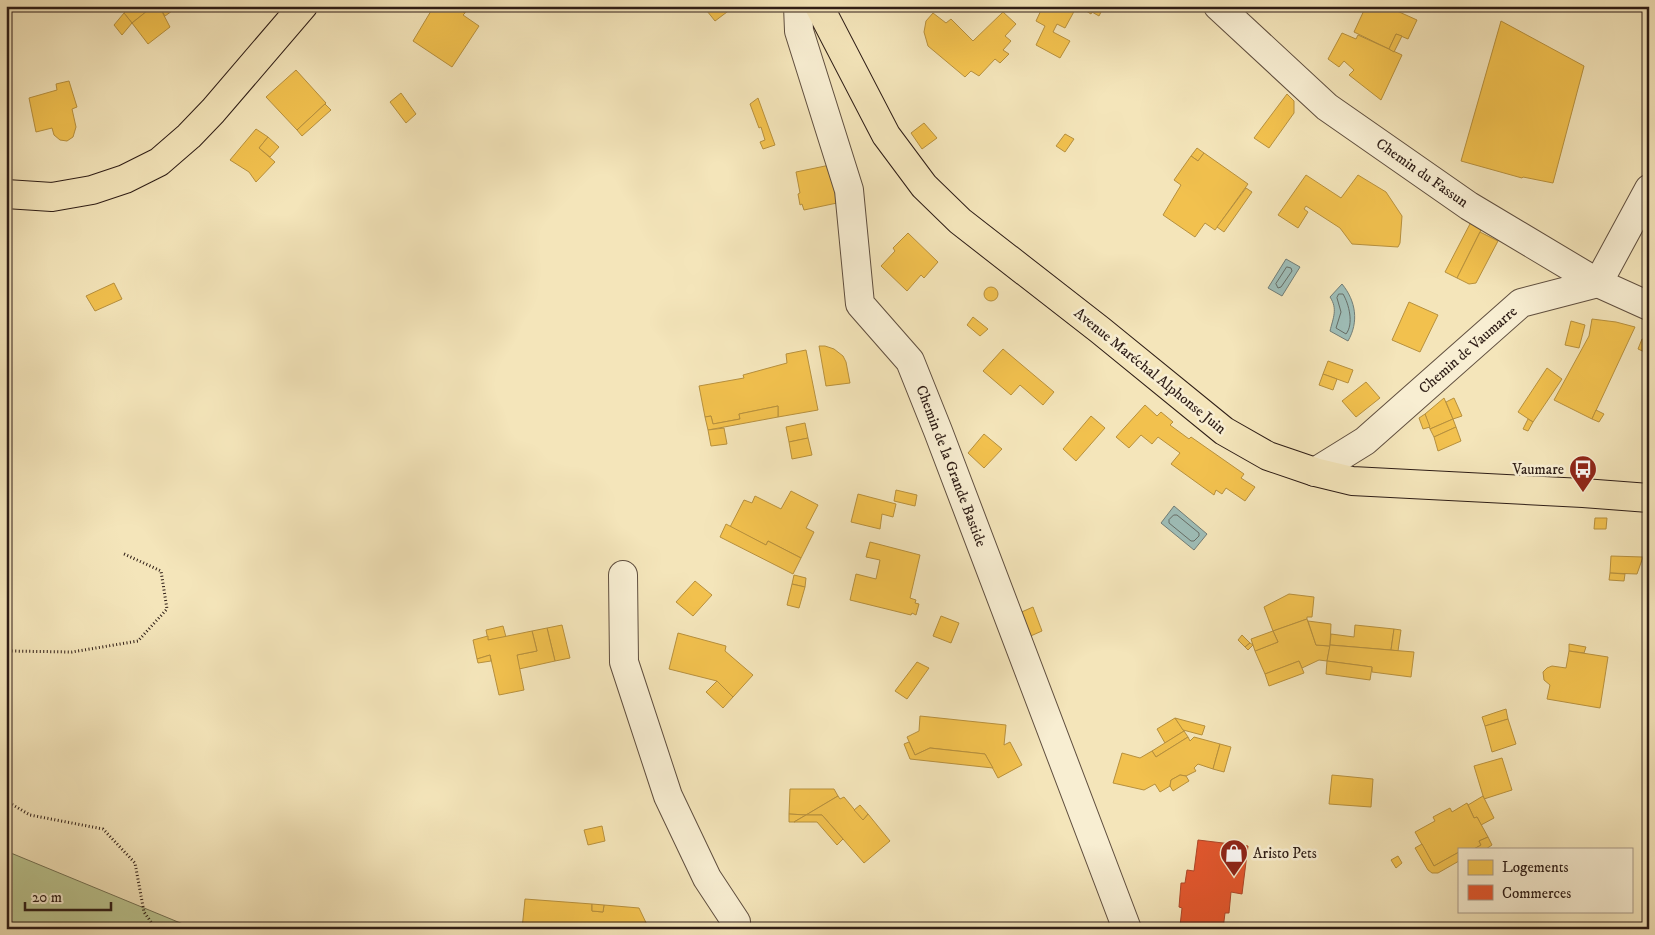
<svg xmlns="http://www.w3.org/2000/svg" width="1655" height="935" font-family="'IM FELL DW Pica',serif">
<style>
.green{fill:#bbc590;stroke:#747153}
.water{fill:#9ebdb7;stroke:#717d77}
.homes{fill:#f2c14e;stroke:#b7903d}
.shops{fill:#e4572e;stroke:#ad4627}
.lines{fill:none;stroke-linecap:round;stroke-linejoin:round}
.shore{stroke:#666d66;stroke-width:1}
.minor-casing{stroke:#604f3f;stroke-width:30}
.major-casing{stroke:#2e1d16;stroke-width:30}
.path{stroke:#2e1d16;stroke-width:3;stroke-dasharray:1 2.5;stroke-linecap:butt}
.minor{stroke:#f8eed2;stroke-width:28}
.major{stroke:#f4e5ba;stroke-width:28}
.labels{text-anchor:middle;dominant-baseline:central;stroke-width:5;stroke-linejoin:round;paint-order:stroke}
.street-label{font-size:15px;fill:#2e1d16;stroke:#f8eed2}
.poi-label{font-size:15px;fill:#2e1d16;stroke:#f8eed2;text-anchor:end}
</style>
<rect width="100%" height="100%" fill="#f4e5ba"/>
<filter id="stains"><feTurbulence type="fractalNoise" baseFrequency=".004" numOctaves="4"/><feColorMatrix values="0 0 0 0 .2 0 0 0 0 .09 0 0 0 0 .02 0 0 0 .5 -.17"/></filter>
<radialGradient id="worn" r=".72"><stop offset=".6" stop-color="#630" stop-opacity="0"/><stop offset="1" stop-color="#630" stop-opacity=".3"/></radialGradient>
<polygon class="green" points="6,851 195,929 6,929"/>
<g class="water">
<polygon points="1286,259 1300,267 1282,296 1268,288"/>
<path d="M1342,284C1356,301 1359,322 1348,341L1330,331C1333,318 1338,309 1330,297Z"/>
<polygon points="1174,506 1207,534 1194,550 1161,523"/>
</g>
<g class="homes">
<polygon points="130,6 144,6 147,11 132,23 124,13"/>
<polygon points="144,6 159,6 170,27 148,44 132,23 147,11"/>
<polygon points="159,6 179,6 165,16"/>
<polygon points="434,6 454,6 465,13 463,15 479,26 452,67 413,41"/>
<polygon points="454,6 469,6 465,13"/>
<polygon points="703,6 735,6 715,21"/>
<polygon points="1043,6 1077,6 1065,28 1057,24 1053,32 1070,41 1060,58 1036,45 1045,26 1036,21"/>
<polygon points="1078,6 1104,6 1099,16 1092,12 1091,14"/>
<polygon points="1366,6 1386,6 1417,20 1408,39 1396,34 1389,49 1354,32"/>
<polygon points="1003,12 1016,24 1005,36 1011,41 1003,50 1009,54 1000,63 995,59 979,76 971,71 965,77 928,46 924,32 926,21 933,13 946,23 951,19 973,41"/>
<polygon points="124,13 132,23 122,35 114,25"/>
<polygon points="1501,21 1584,66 1553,183 1523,177 1522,178 1461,161"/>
<polygon points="1342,33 1356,39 1358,35 1402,55 1381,100 1349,75 1354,70 1344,61 1339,67 1328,59"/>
<polygon points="1396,34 1402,36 1394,52 1389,49"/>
<polygon points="296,70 326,103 297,130 266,97"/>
<polygon points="69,81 77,107 72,109 76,127 73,137 67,141 60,140 54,135 52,128 36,132 29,98 57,90 56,84"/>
<polygon points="401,93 416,114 406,123 390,102"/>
<polygon points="1287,94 1294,101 1294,113 1269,148 1254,138"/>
<polygon points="758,98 775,145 763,149 760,142 765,140 761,127 759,128 750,104"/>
<polygon points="325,104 331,110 302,136 297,130"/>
<polygon points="924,123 937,138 922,149 911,133"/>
<polygon points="256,129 268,137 259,148 275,162 256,182 249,172 230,160"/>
<polygon points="1065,134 1074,139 1065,152 1056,146"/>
<polygon points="268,137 279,147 270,157 259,148"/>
<polygon points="1197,148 1204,153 1198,161 1191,156"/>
<polygon points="1204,153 1248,184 1215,230 1205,223 1195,237 1163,215 1181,185 1174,180 1191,156 1198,161"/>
<polygon points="830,165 837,203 804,210 802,204 800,205 798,194 800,193 796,172"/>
<polygon points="1306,175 1341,198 1358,175 1386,192 1402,216 1400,243 1398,247 1352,244 1340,228 1306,206 1304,209 1308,212 1298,228 1278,215"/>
<polygon points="1246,188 1252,192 1224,232 1217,227"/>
<polygon points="1471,222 1482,228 1457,278 1445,272"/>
<polygon points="1480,232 1498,241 1476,283 1469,284 1457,278"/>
<polygon points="908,233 938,262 924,278 921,275 907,291 881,266 895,251 893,248"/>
<polygon points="114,283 122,299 95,311 86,296"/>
<circle cx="991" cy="294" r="7"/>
<polygon points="1409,302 1438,315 1420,352 1392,340"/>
<polygon points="973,317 988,329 980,336 967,325"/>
<polygon points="1592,319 1616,322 1635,327 1592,419 1554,400 1589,336"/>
<polygon points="1571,321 1585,325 1579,348 1565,345"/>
<polygon points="1642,339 1649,341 1649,354 1638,349"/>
<polygon points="819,346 825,346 834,349 843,356 846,362 850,383 826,386"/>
<polygon points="1003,349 1054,392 1043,405 1020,385 1011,395 983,371"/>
<polygon points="806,350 818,410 778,417 778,406 739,414 740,419 713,424 711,416 705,417 699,386 744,378 743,375 787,363 786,354"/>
<polygon points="1328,361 1353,370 1348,383 1323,374"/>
<polygon points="1547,368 1562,379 1533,422 1518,412"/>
<polygon points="1323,374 1337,379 1333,390 1319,385"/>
<polygon points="1366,382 1380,398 1356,417 1342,401"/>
<polygon points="1444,398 1453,419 1430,429 1425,414"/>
<polygon points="1454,398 1462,416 1453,419 1446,402"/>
<polygon points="1145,405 1157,416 1161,412 1173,422 1170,425 1189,439 1191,437 1244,474 1241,478 1255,487 1245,501 1226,488 1222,494 1216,490 1214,495 1171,464 1180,453 1158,437 1152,444 1141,435 1129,448 1116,437"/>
<polygon points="778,406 778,417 708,430 705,417 711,416 713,424 740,419 739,414"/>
<polygon points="1596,410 1604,414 1599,422 1592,419"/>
<polygon points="1425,414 1430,427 1423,429 1419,418"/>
<polygon points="1091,416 1105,428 1076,461 1063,449"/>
<polygon points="1453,419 1456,427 1434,437 1430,429"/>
<polygon points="1528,419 1533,422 1528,431 1523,429"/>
<polygon points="805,423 808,438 789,442 786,427"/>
<polygon points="1456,427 1461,441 1438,451 1434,437"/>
<polygon points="724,428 727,444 711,446 708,430"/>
<polygon points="984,434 1002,449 984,468 968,453"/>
<polygon points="808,438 812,455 792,459 789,442"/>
<polygon points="1573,464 1587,465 1587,471 1573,470"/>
<polygon points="896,490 917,495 915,506 894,501"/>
<polygon points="791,491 818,505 806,528 814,532 801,558 768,541 766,545 730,527 744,500 752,503 755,496 781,509"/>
<polygon points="858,494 896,504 893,517 882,514 880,529 851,522"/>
<polygon points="1595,518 1607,518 1606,529 1594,529"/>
<polygon points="726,524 766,545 768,541 801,558 793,574 720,537"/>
<polygon points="870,542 920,555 910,598 916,600 915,603 919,604 916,615 912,613 911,615 850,600 856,574 876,579 880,560 866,557"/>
<polygon points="1611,556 1643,557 1637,574 1610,573"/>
<polygon points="1610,573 1625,574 1624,581 1609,580"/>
<polygon points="794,575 806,578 805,587 792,584"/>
<polygon points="695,581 712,595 693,616 676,602"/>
<polygon points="792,584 805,587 799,608 787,605"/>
<polygon points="1289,594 1314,597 1312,617 1307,617 1307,619 1273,631 1264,607"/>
<polygon points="1033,607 1042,631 1026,638 1017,614"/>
<polygon points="941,616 959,623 951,643 933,636"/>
<polygon points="1307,619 1316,645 1330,646 1327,661 1319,660 1302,668 1299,661 1265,674 1255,651 1278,642 1273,631"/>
<polygon points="1308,621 1331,624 1330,646 1316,645"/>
<polygon points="562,625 570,658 555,661 547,628"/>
<polygon points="1355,625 1394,629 1391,650 1330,645 1331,634 1354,637"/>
<polygon points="503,626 506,637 488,640 486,630"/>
<polygon points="547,628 555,661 519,669 517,655 537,651 532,631"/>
<polygon points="1394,629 1401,630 1398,651 1391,650"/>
<polygon points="532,631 537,651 517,655 524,690 499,695 490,655 477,659 473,640 488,636 488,640"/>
<polygon points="1273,631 1278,642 1255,651 1251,639"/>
<polygon points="678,633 726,646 725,651 753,675 733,697 717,681 669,669"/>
<polygon points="1242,635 1250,643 1245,647 1238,640"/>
<polygon points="1250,643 1253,645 1248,650 1245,647"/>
<polygon points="1569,644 1586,647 1584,653 1569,651"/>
<polygon points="1330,645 1414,652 1411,677 1372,672 1372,667 1327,661"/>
<polygon points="1569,651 1608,657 1600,708 1547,699 1550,685 1544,680 1543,672 1547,668 1552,666 1566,668"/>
<polygon points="490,655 491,661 478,663 477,659"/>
<polygon points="1299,661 1304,673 1269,686 1265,674"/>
<polygon points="1327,661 1372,667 1370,680 1326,674"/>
<polygon points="917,662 929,668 907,699 895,691"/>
<polygon points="717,681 733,697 723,708 706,692"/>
<polygon points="1506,709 1508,719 1485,726 1482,717"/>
<polygon points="920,716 1006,725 1004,745 1010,742 1022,765 998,778 985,754 930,748 915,755 907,737 919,731"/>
<polygon points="1175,718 1184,731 1165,743 1157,729"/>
<polygon points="1175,718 1205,726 1202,735 1183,730"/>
<polygon points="1508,719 1516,744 1492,752 1485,726"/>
<polygon points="1184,731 1188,737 1156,757 1152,751"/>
<polygon points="1188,737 1190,741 1194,737 1220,744 1213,769 1198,764 1194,768 1196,771 1186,776 1180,775 1171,780 1170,786 1160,792 1155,784 1144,790 1113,783 1122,753 1140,758 1152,751 1156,757"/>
<polygon points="909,742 915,755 930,748 985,754 993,768 910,759 904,744"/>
<polygon points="1220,744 1231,747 1224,772 1213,769"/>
<polygon points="1502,758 1512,790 1484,799 1474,766"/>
<polygon points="1180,775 1186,776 1189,781 1173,791 1170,786 1171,780"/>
<polygon points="1332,775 1373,779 1371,807 1329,804"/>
<polygon points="790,789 834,789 838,796 806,815 789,814"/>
<polygon points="838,796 840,799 844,797 863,820 868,814 890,841 864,863 822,815 806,815"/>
<polygon points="1483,796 1494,818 1481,825 1477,817 1474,818 1468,805"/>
<polygon points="1467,803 1474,818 1477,817 1488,837 1479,841 1481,845 1474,849 1459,849 1459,852 1434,866 1415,832 1435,821 1433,817 1450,808 1452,812"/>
<polygon points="860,805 868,814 863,820 854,810"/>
<polygon points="789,814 806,815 794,822 789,822"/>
<polygon points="806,815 822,815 843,839 837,845 817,822 794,822"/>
<polygon points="602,826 605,841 588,845 584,830"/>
<polygon points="1488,837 1492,845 1486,849 1474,849 1481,845 1479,841"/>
<polygon points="1422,844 1434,866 1459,852 1459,861 1438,873 1432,873 1428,870 1415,848"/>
<polygon points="1398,856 1402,863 1396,868 1391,860"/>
<polygon points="525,899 592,904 592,911 603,912 604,905 639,908 649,929 522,929"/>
<polygon points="592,904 604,905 603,912 592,911"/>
</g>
<polygon class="shops" points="1198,840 1248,846 1242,894 1231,892 1229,913 1225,913 1223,929 1180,926 1182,908 1179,907 1181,883 1185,883 1187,870 1194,871"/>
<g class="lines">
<g class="shore">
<polygon points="1287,267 1291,268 1292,271 1281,287 1278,288 1276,284"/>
<path d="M1339,294H1343C1349,304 1354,324 1346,334L1336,328L1341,312L1337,298Z"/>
<polygon points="1174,515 1177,515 1199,533 1199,536 1194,541 1191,541 1169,523 1169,520"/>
</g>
<g class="minor-casing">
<g id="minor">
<polyline points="798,6 799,31 849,190 860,304 910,361 938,431 1127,929"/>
<polyline points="1218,6 1327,107 1469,206 1598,283 1649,306"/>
<polyline points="1315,472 1365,441 1521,303 1598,283 1649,189"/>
<polyline points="623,575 624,662 668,796 707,878 736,922 734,929"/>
</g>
</g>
<g class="major-casing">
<g id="major">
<polyline points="819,6 886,135 924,186 960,221 1100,330 1224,431 1268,456 1315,472 1352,481 1583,493 1649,498"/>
<polyline points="6,194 52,197 92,190 125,179 159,162 189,136 213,111 303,6"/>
</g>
</g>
<g class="path">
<polyline points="6,654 9,651 72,652 138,641 167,609 161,571 122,553"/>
<polyline points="6,801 30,815 103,829 135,863 144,912 156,929"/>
</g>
<use href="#minor" class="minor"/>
<use href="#major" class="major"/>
</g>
<defs>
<g id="bus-pin" transform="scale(1.4375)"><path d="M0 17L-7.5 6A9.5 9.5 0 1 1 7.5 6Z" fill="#8f2418" stroke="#f8eed2"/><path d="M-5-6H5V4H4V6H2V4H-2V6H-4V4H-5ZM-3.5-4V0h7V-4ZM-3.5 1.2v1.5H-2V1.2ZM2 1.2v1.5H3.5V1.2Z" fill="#fff"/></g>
<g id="shop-pin" transform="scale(1.4375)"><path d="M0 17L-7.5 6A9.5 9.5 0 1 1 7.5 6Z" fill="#8f2418" stroke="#f8eed2"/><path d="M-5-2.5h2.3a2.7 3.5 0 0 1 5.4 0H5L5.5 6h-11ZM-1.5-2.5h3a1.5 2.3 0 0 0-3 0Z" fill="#fff"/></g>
</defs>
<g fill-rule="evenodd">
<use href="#bus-pin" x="1583" y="469"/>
<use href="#shop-pin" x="1234" y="853"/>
</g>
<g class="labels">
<g class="street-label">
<text transform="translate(1422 173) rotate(35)">Chemin du Fassun</text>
<text transform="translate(1468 350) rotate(-41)">Chemin de Vaumarre</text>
<text transform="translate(1150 371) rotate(39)">Avenue Maréchal Alphonse Juin</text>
<text transform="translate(951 466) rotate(69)">Chemin de la Grande Bastide</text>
</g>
<g class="poi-label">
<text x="1564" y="469">Vaumare</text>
<text x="1253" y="853" text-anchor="start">Aristo Pets</text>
</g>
</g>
<rect width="1655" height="935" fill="none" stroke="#f4e5ba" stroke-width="25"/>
<rect x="8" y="8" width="1640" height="920" fill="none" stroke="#2e1d16" stroke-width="2.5"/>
<rect x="12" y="12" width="1630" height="910" fill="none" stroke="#2e1d16"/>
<rect x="1458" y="848" width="175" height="65" fill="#f8eed2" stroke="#a79a87"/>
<rect x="1468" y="860" width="25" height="15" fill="#f2c14e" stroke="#a79a87"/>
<text x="1502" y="872" font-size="15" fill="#2e1d16">Logements</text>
<rect x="1468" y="885" width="25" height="15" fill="#e4572e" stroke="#a79a87"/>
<text x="1502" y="898" font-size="15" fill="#2e1d16">Commerces</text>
<path d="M25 902v8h86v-8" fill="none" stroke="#2e1d16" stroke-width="2.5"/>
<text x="32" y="902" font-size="15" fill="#2e1d16" stroke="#f8eed2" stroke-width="4" paint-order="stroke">20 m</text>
<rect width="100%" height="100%" filter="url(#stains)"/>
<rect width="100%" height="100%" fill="url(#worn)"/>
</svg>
